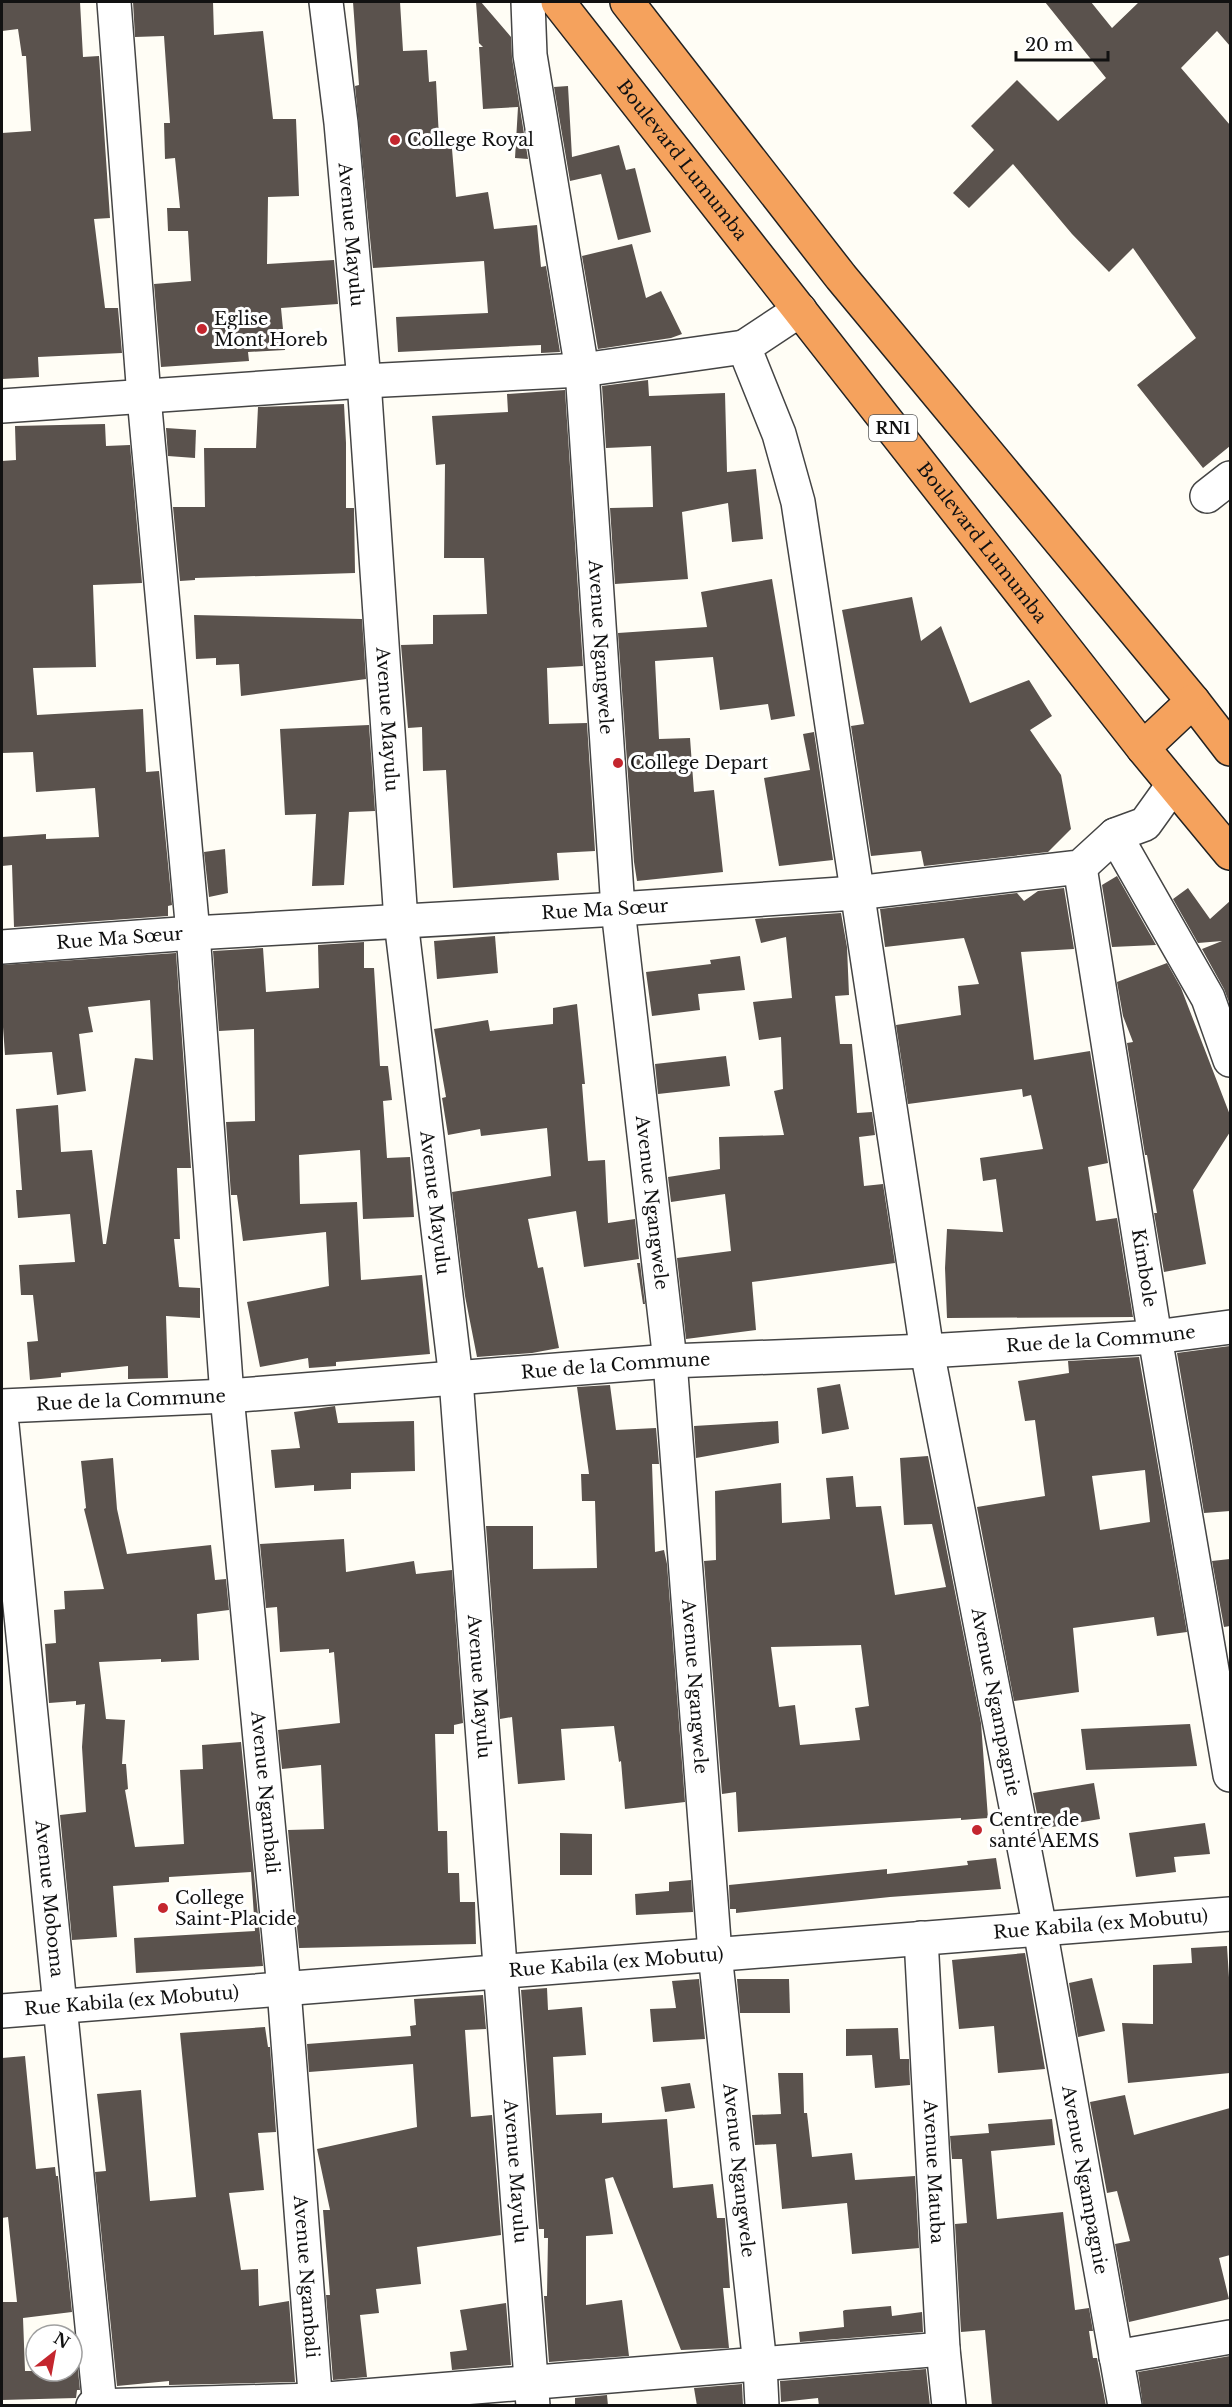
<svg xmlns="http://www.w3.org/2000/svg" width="1232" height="2407" font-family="'Libre Baskerville',serif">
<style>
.building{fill:#5a524d;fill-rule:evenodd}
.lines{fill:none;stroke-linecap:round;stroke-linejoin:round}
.minor-casing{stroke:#444;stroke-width:36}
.highway-casing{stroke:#222;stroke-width:36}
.minor{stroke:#fff;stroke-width:33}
.highway{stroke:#f5a25d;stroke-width:33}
.poi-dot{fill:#c4262e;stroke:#fff;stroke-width:2}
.labels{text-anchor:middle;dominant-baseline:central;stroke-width:6;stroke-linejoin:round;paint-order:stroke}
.shield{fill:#fff;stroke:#585858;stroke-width:1.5}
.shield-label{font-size:16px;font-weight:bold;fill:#111}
.poi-label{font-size:18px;fill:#111;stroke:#fff;text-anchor:start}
.street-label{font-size:18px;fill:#111;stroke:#fff}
</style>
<rect width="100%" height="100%" fill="#fffdf5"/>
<g class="building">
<polygon points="13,2 80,2 83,57 99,56 110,218 94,219 105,308 118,308 122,353 38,357 39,377 2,379 2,133 31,131 26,56 22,56 18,29 2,31 2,3"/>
<polygon points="133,2 213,2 214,35 263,31 273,119 296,119 299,196 268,197 267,264 334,260 338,304 281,308 285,350 248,352 249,361 161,367 154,284 191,281 188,231 168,231 167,208 180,208 175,158 165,159 164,123 170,123 164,36 135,37"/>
<polygon points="353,2 400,2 403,51 427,50 429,82 436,81 439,138 451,137 456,197 488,192 494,229 537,225 541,267 546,266 560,352 541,353 541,345 398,352 396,317 488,313 484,261 373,268 355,86 359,85"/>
<polygon points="476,2 481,2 511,37 512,58 528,159 515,158 518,107 483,109 479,47 483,47 479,43"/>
<polygon points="1045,2 1091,2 1112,28 1139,2 1230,2 1230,46 1217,31 1181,68 1230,125 1230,446 1203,468 1137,385 1196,338 1133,248 1109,272 1072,234 1013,164 969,208 953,193 994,150 971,126 1017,80 1058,121 1106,78"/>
<polygon points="568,86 572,157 619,145 626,170 635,168 651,232 618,240 601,174 570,181 554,87"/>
<polygon points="632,244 646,298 661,291 682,334 671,338 598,349 582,256"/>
<polygon points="648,380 649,396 725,393 727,472 756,469 763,539 732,542 728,503 682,512 688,579 615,584 610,508 653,507 651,446 606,448 602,386"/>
<polygon points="565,390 583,666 547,668 549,724 587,723 595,851 557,853 559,880 453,888 446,770 423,771 422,727 408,728 401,645 433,644 433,615 487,614 484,558 444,558 445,464 436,465 432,416 508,412 507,394"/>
<polygon points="344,404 346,443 346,508 354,508 355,573 195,578 195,580 180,581 173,507 205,507 204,448 256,448 258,407"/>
<polygon points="105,424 106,446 130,445 142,583 93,585 96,667 33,668 37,715 143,709 146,772 159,771 172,905 168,906 168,916 14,927 12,865 2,866 2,837 46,834 46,839 99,837 95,788 36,792 33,752 2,753 2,461 16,460 15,426"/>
<polygon points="166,428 196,430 195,458 168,456"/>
<polygon points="772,579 795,716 771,720 768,704 720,710 713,657 655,661 659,739 690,738 694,792 714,790 723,872 637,881 634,862 618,633 707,627 701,592"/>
<polygon points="912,597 921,641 941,626 970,703 1029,680 1052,716 1030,730 1061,775 1071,829 1048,852 924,866 921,851 871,856 851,726 864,724 842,610"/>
<polygon points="194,615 362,619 366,679 241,696 239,664 216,665 216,658 196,659"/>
<polygon points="369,725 375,811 349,812 344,885 312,886 316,814 285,815 280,729"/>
<polygon points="814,732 833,860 779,866 764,778 810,770 803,734"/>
<polygon points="225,849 228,893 209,897 204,852"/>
<polygon points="1117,876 1156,945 1112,947 1102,885"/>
<polygon points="1064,888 1074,949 1021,952 1034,1060 1090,1051 1108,1163 1088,1167 1096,1221 1117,1218 1133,1317 947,1318 945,1268 947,1229 1003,1232 996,1179 983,1181 980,1158 1043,1149 1031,1095 1023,1097 1022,1089 908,1104 896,1025 961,1015 958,986 979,984 964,938 885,947 880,909 1017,893 1024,901 1038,891"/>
<polygon points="1188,888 1210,919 1230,901 1230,1005 1224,989 1202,949 1222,941 1198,943 1173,899"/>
<polygon points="841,913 847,947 849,995 835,996 840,1044 852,1044 857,1113 872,1112 875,1135 859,1137 864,1186 883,1184 895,1263 752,1282 756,1330 686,1339 677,1258 731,1251 725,1194 671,1202 668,1177 720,1169 719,1137 784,1135 774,1091 783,1089 781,1037 759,1040 753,1002 792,998 786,937 761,943 755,919"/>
<polygon points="495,936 498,973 437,979 434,941"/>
<polygon points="364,942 364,968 374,968 380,1066 388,1066 392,1100 383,1101 387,1158 410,1157 414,1217 363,1219 360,1150 299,1155 300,1204 357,1202 361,1280 422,1275 430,1354 336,1362 336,1366 309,1368 308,1358 260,1367 247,1302 329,1286 326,1232 243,1241 237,1195 231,1195 226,1122 255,1121 254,1029 219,1031 213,951 263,948 266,992 319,988 318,945"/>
<polygon points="176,953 191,1168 177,1168 180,1239 174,1239 179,1287 200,1288 200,1318 166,1316 168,1378 128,1379 128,1366 61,1373 61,1377 30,1380 27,1342 38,1341 33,1295 21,1295 19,1265 75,1262 70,1214 18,1218 16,1190 22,1190 16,1109 58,1105 61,1152 92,1150 103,1244 106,1244 135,1058 153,1060 150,1000 88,1007 93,1032 79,1034 86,1091 57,1095 52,1052 5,1055 2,1013 2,965"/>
<polygon points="740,956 745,990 698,994 700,1010 652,1016 646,972 711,964 710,960"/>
<polygon points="1167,963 1181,988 1230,1115 1230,1132 1193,1190 1206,1264 1164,1272 1154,1213 1157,1213 1147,1155 1145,1155 1127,1043 1133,1042 1123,1016 1117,982"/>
<polygon points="577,1004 585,1084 582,1084 588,1161 605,1160 608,1223 635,1219 639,1259 584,1267 576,1211 528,1219 538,1268 543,1267 559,1348 532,1353 477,1357 465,1296 452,1192 551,1176 547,1128 481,1136 480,1129 448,1135 442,1098 446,1097 434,1029 488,1020 490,1031 553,1024 553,1008"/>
<polygon points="726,1056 730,1086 658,1094 655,1064"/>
<polygon points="637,1263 640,1263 645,1304 643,1304"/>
<polygon points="1230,1346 1230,1511 1204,1513 1177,1353"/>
<path d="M1139,1357L1187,1632L1157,1636L1154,1617L1073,1628L1079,1692L1014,1701L977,1507L1045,1496L1035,1420L1025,1421L1018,1381L1069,1373L1068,1361ZM1145,1470L1150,1522L1100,1530L1092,1476Z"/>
<polygon points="840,1384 849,1429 822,1434 817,1388"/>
<polygon points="610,1385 616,1430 656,1428 659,1464 652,1464 655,1552 664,1550 667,1564 685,1802 625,1809 621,1761 619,1762 614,1726 561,1729 565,1780 518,1784 512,1717 500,1719 486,1526 533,1526 533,1569 597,1568 595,1501 582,1501 581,1474 589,1474 577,1387"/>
<polygon points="335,1406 338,1423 414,1421 415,1471 351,1473 351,1489 314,1491 314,1485 275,1488 271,1450 300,1448 294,1412"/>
<polygon points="778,1421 779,1443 696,1458 694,1426"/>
<path d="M928,1456L981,1723L988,1818L961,1820V1818L738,1832L736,1792L722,1794L704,1561L716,1560L715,1491L781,1483L782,1523L830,1519L826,1478L853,1476L856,1507L881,1506L895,1595L946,1587L932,1524L904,1525L900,1458ZM861,1645L869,1706L855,1708L860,1740L800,1745L795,1705L779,1707L771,1647Z"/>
<polygon points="113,1458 117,1509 127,1554 211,1545 215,1580 226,1579 229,1610 197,1614 199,1660 161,1662 161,1659 99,1662 106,1719 125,1720 122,1764 126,1764 128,1789 125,1790 135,1847 184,1844 180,1770 203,1769 202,1745 241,1742 263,1966 136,1973 134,1938 255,1931 251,1872 169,1877 169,1882 113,1886 117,1937 72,1940 60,1815 86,1812 82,1747 85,1704 76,1705 76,1701 49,1703 45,1644 56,1643 54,1610 65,1609 64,1591 104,1589 84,1509 86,1508 81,1461"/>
<polygon points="344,1539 346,1572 414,1561 416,1574 452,1570 463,1723 454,1725 454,1734 435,1734 438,1831 447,1831 448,1873 459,1873 460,1902 475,1902 476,1944 299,1948 288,1830 324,1829 321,1765 282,1769 278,1730 340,1723 334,1652 329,1653 329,1649 280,1652 277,1607 266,1608 260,1544"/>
<polygon points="1230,1559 1230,1626 1224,1627 1212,1561"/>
<polygon points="1190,1724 1197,1766 1086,1770 1081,1729"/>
<polygon points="1094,1783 1100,1819 1040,1829 1033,1793"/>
<polygon points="1205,1823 1210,1854 1174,1857 1176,1872 1136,1877 1129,1833"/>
<polygon points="560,1833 592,1834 592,1875 560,1875"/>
<polygon points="996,1858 1001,1889 890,1897 736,1913 736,1909 730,1909 729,1885 887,1869 887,1874 968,1865 967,1861"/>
<polygon points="691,1880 693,1912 636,1915 635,1894 669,1891 669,1882"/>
<polygon points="1227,1946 1230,1993 1230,2073 1128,2083 1122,2023 1153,2024 1153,1965 1192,1963 1191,1948"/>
<polygon points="1025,1953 1045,2069 998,2073 994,2026 959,2029 952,1960"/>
<polygon points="1092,1978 1105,2031 1078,2037 1069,1983"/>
<polygon points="699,1979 705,2039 653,2042 650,2009 676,2008 672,1981"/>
<polygon points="737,1979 789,1979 790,2013 740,2013"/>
<polygon points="547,1988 548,2010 582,2007 586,2055 553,2057 556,2115 602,2113 602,2123 667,2119 673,2188 713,2184 717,2218 725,2218 730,2288 723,2288 729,2348 681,2350 613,2177 605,2179 613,2234 586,2236 586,2305 622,2300 629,2356 549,2362 544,2296 547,2296 548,2238 544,2238 544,2229 539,2229 521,1990"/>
<polygon points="483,1995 486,2029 465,2030 471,2117 492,2115 501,2235 417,2247 421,2284 376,2289 379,2313 360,2315 367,2377 333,2380 326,2295 330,2295 323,2210 330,2210 317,2149 417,2127 413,2064 309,2072 307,2044 411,2036 410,2026 416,2025 414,1999"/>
<polygon points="265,2027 268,2047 270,2047 276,2132 258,2133 264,2190 229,2193 241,2270 258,2269 259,2306 289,2301 295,2382 169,2385 169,2381 117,2386 95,2172 106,2171 97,2094 141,2090 150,2201 196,2197 180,2033"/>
<polygon points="898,2028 900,2059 909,2059 910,2085 875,2088 872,2055 846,2056 846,2029"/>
<polygon points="25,2056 36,2169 55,2167 56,2176 58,2176 72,2312 23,2318 25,2371 72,2371 72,2361 77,2361 80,2390 77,2390 76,2398 2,2400 2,2302 17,2302 8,2217 2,2218 2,2058"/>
<polygon points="778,2073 803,2073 804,2113 807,2113 812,2157 852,2153 855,2180 915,2176 919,2248 852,2254 847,2203 782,2209 776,2144 755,2145 752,2115 781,2114"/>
<polygon points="690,2083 695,2108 665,2112 661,2087"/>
<polygon points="1125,2095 1134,2135 1230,2108 1230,2255 1219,2258 1229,2299 1129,2322 1115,2244 1130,2241 1117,2191 1107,2193 1090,2102"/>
<polygon points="1052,2119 1055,2145 991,2151 997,2219 1063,2212 1075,2310 1089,2308 1093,2331 1089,2331 1093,2358 1097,2358 1106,2406 992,2406 985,2330 961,2332 955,2224 967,2223 962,2159 952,2159 950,2136 989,2133 988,2124"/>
<polygon points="506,2303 511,2365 452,2370 450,2352 467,2350 460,2310"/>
<polygon points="891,2306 892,2316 922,2312 923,2332 800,2342 799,2332 844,2327 843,2311 845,2310"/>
<polygon points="1230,2356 1230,2406 1143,2406 1138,2372"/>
<polygon points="926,2369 930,2406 819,2406 818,2398 781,2402 780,2381"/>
<polygon points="742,2384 743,2406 697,2406 694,2388"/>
<polygon points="607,2395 608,2406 575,2406 575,2398"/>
</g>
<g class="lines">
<g class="minor-casing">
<g id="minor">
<path id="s1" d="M114,2L144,397L193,933L227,1396L284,1989L316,2406"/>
<path id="s2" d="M326,2L341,123L364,381L401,921L456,1379L533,2406"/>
<path id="s3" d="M528,2L530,55L582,370L618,909L670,1361L715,1954L760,2365L762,2406"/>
<path id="s4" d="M800,310L744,347L779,434L798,502L927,1351L1040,1929L1125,2406"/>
<polyline points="2,406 364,381 582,370 744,347"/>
<polyline points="1207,496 1230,478"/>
<polyline points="1115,835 1208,998 1230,1060"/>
<path id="s5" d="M1080,867L1155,1337L1230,1775"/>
<path id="s6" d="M2,947L193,933L618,909L856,893L1080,867L1115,835L1145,824L1173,785"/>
<path id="s7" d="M2,1406L227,1396L670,1361L927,1351L1155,1337L1230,1327"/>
<path id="s8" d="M2,1425L100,2406"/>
<path id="s9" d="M921,1938L943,2349L949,2406"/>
<path id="s10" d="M2,2011L1230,1914"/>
<polyline points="1116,2357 1230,2337"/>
<polyline points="93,2406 315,2400 943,2349"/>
</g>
</g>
<g class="highway-casing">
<g id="highway">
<path id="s11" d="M558,2L1143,748L1230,853"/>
<polyline points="627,2 841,277 1193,701 1230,749"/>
<polyline points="1143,748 1193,701"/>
</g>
</g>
<use href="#minor" class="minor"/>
<use href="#highway" class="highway"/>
</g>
<g class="poi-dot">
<circle cx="395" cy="140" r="6"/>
<circle cx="202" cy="329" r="6"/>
<circle cx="618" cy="763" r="6"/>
<circle cx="977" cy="1830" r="6"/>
<circle cx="163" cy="1908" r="6"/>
</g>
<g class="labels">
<rect class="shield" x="869" y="415" width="48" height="26" rx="4.5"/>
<g class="shield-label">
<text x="893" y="428">RN1</text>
</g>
<g class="poi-label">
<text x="407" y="140">College Royal</text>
<text x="214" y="319">Eglise<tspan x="214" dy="21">Mont Horeb</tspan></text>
<text x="630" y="763">College Depart</text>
<text x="989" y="1820">Centre de<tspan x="989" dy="21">santé AEMS</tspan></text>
<text x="175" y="1898">College<tspan x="175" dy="21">Saint-Placide</tspan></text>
</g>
<g class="street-label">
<text stroke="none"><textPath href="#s11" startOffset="201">Boulevard Lumumba</textPath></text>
<text stroke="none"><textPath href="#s2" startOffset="234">Avenue Mayulu</textPath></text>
<text stroke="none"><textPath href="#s11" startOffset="687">Boulevard Lumumba</textPath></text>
<text stroke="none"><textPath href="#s3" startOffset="650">Avenue Ngangwele</textPath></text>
<text stroke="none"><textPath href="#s2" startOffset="720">Avenue Mayulu</textPath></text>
<text stroke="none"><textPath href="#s6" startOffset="604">Rue Ma Sœur</textPath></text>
<text stroke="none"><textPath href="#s6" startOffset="118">Rue Ma Sœur</textPath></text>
<text stroke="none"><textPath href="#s3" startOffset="1208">Avenue Ngangwele</textPath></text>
<text stroke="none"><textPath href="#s2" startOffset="1206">Avenue Mayulu</textPath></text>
<text stroke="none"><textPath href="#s5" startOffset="406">Kimbole</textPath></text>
<text stroke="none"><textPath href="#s7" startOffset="1101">Rue de la Commune</textPath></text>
<text stroke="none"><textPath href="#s7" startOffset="615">Rue de la Commune</textPath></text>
<text stroke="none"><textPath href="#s7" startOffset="129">Rue de la Commune</textPath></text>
<text stroke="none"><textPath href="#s3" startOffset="1694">Avenue Ngangwele</textPath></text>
<text stroke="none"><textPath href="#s2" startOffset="1692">Avenue Mayulu</textPath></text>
<text stroke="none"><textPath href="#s4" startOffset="1448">Avenue Ngampagnie</textPath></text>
<text stroke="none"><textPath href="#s1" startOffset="1797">Avenue Ngambali</textPath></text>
<text stroke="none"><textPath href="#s8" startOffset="476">Avenue Moboma</textPath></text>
<text stroke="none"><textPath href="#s10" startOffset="1102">Rue Kabila (ex Mobutu)</textPath></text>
<text stroke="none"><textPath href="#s10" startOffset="616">Rue Kabila (ex Mobutu)</textPath></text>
<text stroke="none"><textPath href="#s10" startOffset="130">Rue Kabila (ex Mobutu)</textPath></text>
<text stroke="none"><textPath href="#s3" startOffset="2180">Avenue Ngangwele</textPath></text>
<text stroke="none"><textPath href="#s2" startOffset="2178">Avenue Mayulu</textPath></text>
<text stroke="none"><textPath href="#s9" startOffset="234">Avenue Matuba</textPath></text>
<text stroke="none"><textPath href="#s4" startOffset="1934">Avenue Ngampagnie</textPath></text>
<text stroke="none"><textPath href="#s1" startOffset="2283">Avenue Ngambali</textPath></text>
</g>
</g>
<rect width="1232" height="2407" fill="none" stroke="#111111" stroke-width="6"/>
<g transform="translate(54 2353) rotate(31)"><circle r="28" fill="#ffffff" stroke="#a0a0a0" stroke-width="1.5"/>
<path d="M0-4.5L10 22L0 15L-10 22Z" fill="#c4262e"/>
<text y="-9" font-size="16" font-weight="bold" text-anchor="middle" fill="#111111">N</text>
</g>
<path d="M1016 51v9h92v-9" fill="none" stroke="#111111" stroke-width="3"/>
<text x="1025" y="51" font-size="18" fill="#111111" stroke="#ffffff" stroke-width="4.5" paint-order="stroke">20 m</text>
</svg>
